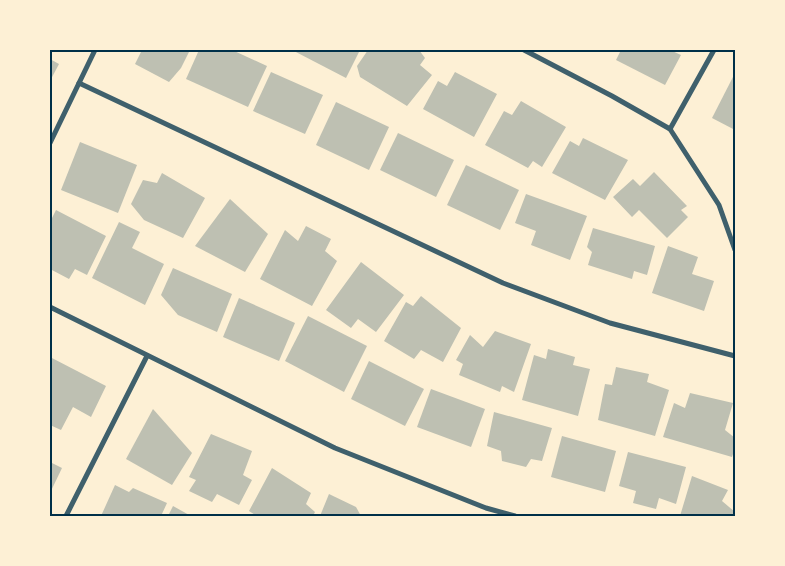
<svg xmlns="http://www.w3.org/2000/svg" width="785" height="566" font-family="Inter,sans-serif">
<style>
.building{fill:#bec0b2}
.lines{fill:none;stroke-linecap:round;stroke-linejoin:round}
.minor{stroke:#3f606c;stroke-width:5}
.neatline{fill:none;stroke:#003049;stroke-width:2}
</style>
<rect width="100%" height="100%" fill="#fdf0d5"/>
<g class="building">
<polygon points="142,50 190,50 181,68 169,82 135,64"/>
<polygon points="199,50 232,50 267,66 248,107 186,79"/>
<polygon points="292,50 360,50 346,78"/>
<polygon points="368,50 419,50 425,58 420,65 432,75 407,106 360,77 357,66"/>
<polygon points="621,50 670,50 681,55 665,85 616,60"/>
<polygon points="50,59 59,64 50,81"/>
<polygon points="271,72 323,95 305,134 253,111"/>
<polygon points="455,72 497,94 474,137 423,109 438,81 447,86"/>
<polygon points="735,73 735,130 712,118"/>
<polygon points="521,101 566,127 542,167 533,161 528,168 485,145 504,111 512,115"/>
<polygon points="336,102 389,127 369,170 316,145"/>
<polygon points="398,133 454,160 436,197 380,170"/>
<polygon points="583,138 628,160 605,200 552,173 570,141 579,146"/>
<polygon points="80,142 137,165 118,213 61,190"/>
<polygon points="466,165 519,190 500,230 447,205"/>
<polygon points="654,172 687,206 681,210 688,217 667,238 639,210 632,217 613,197 633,179 640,186"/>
<polygon points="162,173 205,198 183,238 144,220 131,204 143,180 157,183"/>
<polygon points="526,194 587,216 570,260 531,245 536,231 515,223"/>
<polygon points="230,199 268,234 245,272 195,246"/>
<polygon points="56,210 106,236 87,275 75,269 69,279 50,269 50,222"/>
<polygon points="119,222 140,232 132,248 164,264 145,305 92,278"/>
<polygon points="306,226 331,239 325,251 337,261 312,306 260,279 285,230 298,241"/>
<polygon points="593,228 655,246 647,275 634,271 632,279 588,265 592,252 587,247"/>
<polygon points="668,246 698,257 692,274 714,281 704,311 652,293"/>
<polygon points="361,262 404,295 376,332 358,319 351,328 326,310"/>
<polygon points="173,268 232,294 217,332 178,315 161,295"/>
<polygon points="421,296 461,328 443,362 421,350 414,359 384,341 406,302 413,306"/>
<polygon points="239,298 295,323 279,361 223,337"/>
<polygon points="308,316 367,346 344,392 285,361"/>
<polygon points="495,331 531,344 514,392 502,386 500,392 459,375 463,364 456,360 470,335 483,347"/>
<polygon points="548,349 575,357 573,365 590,369 578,416 522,400 534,355 546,359"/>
<polygon points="50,357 106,386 91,417 73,407 61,430 50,425"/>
<polygon points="369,361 424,389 405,426 351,399"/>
<polygon points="616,367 649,374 647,382 669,390 655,436 598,420 605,384 612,385"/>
<polygon points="431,389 485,409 471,447 417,427"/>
<polygon points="690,393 733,403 725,430 735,438 735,448 732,457 663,437 674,403 685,408"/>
<polygon points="153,409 192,453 172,485 126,459"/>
<polygon points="494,412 552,428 542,461 531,459 526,467 502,461 501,451 487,446"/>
<polygon points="211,434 252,451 243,475 252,480 239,505 217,494 212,502 189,491 196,480 189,477"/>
<polygon points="562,436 616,451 605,492 551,477"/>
<polygon points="628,452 686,467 676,504 659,498 656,509 633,503 636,491 619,486"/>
<polygon points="50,462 62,468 50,493"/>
<polygon points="272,468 311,493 306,504 315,512 313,516 257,516 249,511"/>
<polygon points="692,476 728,490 722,501 735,512 735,516 680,516"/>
<polygon points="115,485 129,492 133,488 167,503 161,516 101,516"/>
<polygon points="329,494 356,507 361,516 320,516"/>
<polygon points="173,506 191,516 168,516"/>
</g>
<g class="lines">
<g class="minor">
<polyline points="524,50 612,96 670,129 719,205 735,250"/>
<polyline points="79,83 503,283 610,323 735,356"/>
<polyline points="670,129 714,50"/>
<polyline points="50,143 95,50"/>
<polyline points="50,307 335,448 486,508 515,516"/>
<polyline points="66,516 147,356"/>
</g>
</g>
<rect width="785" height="566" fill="none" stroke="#fdf0d5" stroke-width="102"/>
<rect x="51" y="51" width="683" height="464" class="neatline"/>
</svg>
